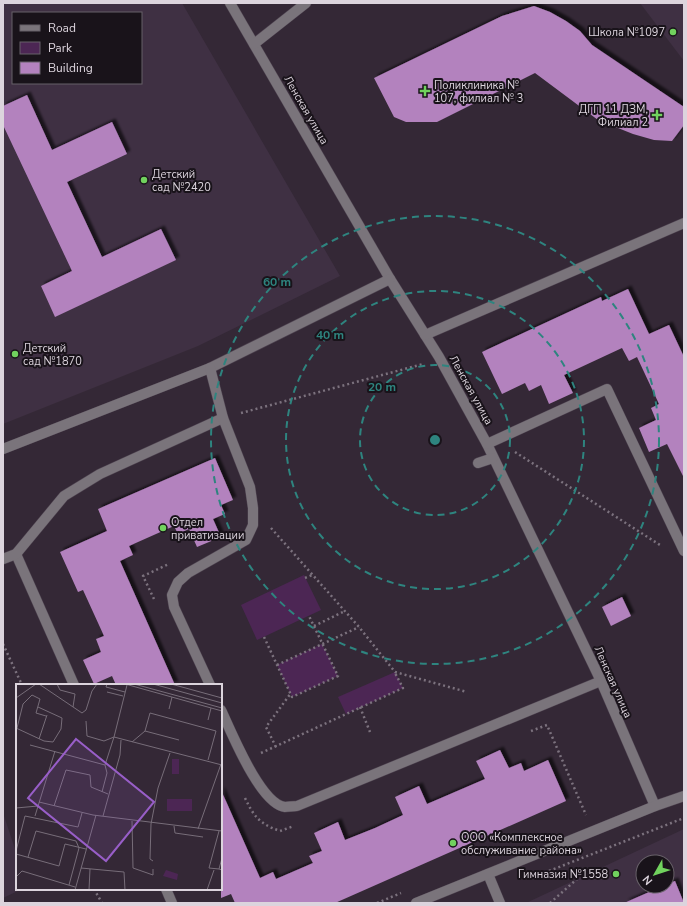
<svg xmlns="http://www.w3.org/2000/svg" width="687" height="906" font-family="'Nunito Sans',sans-serif">
<style>
.built{fill:#3f3043;fill-rule:evenodd}
.green{fill:#4c2654}
.building{fill:#b382be;filter:url(#shadow)}
.lines{fill:none;stroke-linecap:round;stroke-linejoin:round}
.minor-casing{stroke:#4f4451;stroke-width:11}
.path{stroke:#7c727e;stroke-width:2.5;stroke-dasharray:2 3;stroke-linecap:butt}
.minor{stroke:#7a747b;stroke-width:10}
.ring{fill:none;stroke:#2e847f;stroke-width:2;stroke-dasharray:7 5}
.poi-dot{fill:#71d25e;stroke:#19131a;stroke-width:1.5}
.labels{text-anchor:middle;dominant-baseline:central;stroke-width:4;stroke-linejoin:round;paint-order:stroke}
.poi-label{font-size:11px;fill:#dcd4dd;stroke:#19131a;text-anchor:start}
.street-label{font-size:11px;fill:#dcd4dd;stroke:#19131a}
.inset-road{fill:none;stroke:#776d79;stroke-width:1}
.view{fill:#985ec8;fill-opacity:0.15;stroke:#985ec8;stroke-width:2}
.inset-edge{fill:none;stroke:#dcd4dd;stroke-width:2}
.centre{fill:#2e847f;stroke:#19131a;stroke-width:2}
.ring-label{font-size:12px;text-anchor:middle;font-weight:bold;fill:#2e847f;stroke:#19131a;stroke-width:4;stroke-linejoin:round;paint-order:stroke}
</style>
<defs>
<filter id="shadow"><feDropShadow dx="3.5" dy="-3.5" stdDeviation="1" flood-color="#0009"/></filter>
</defs>
<rect width="100%" height="100%" fill="#342836"/>
<g class="built">
<path d="M3,3H182L340,276L198,346L3,424ZM13,13H141V83H13Z"/>
<polygon points="640,3 684,3 684,61"/>
<polygon points="3,813 17,855 17,889 22,889 3,898"/>
<path d="M684,829V903H526ZM643,862H667V886H643Z"/>
</g>
<g class="green">
<polygon points="304,575 321,610 257,640 241,605"/>
<polygon points="322,644 338,676 292,697 277,665"/>
<polygon points="395,672 403,688 346,714 338,697"/>
</g>
<g class="building">
<polygon points="534,6 550,12 566,21 580,31 592,45 684,107 684,125 672,141 654,140 633,134 598,120 535,73 437,122 406,122 394,117 374,78 502,16"/>
<polygon points="27,95 52,150 112,122 127,154 67,182 102,257 161,229 176,260 55,317 41,286 72,271 3,125 3,106"/>
<polygon points="628,289 649,334 669,325 684,357 684,478 667,444 649,452 639,428 656,420 651,408 659,404 637,357 629,361 622,348 564,375 573,393 549,404 541,385 529,391 525,383 502,394 482,352 601,297 602,301"/>
<polygon points="215,458 233,500 221,505 225,514 213,519 221,537 197,547 189,529 178,534 174,526 129,546 133,555 120,561 175,685 116,685 112,676 94,684 83,660 101,652 96,639 104,636 83,590 78,592 60,552 107,531 98,509"/>
<polygon points="622,597 631,616 611,626 602,607"/>
<polygon points="500,750 509,768 521,763 524,771 548,760 566,801 335,903 235,903 231,894 221,898 221,790 260,878 273,872 276,879 313,863 309,856 322,851 314,833 338,822 345,840 375,828 403,815 395,797 419,786 427,804 485,779 476,761"/>
<polygon points="675,881 684,903 624,903 663,886 667,886 667,884"/>
</g>
<g class="lines">
<g class="minor-casing">
<g id="minor">
<polyline points="230,3 390,279 439,357 487,444 601,681 655,806"/>
<polyline points="254,44 306,3"/>
<polyline points="425,335 684,223"/>
<polyline points="487,444 607,389 684,551"/>
<polyline points="3,449 210,368 390,279"/>
<polyline points="478,463 493,458"/>
<polyline points="16,554 74,685"/>
<polyline points="3,559 16,554 64,496 100,474 223,418"/>
<polyline points="210,685 174,607 172,595 178,582 188,573 246,540 253,525 253,508 250,487 223,418 210,368"/>
<path d="M221,710C231,731 260,804 285,807C288,807 293,806 297,806L601,681"/>
<polyline points="488,874 500,903"/>
<polyline points="166,889 172,903"/>
<polyline points="416,903 655,806 684,796"/>
</g>
</g>
<g class="path">
<polyline points="241,413 423,364"/>
<polyline points="515,452 660,545"/>
<polyline points="271,528 359,627 395,672 467,692"/>
<polyline points="305,578 312,575"/>
<polyline points="154,599 143,576 169,564"/>
<polyline points="314,626 345,611"/>
<polyline points="264,637 292,697 338,676 309,616"/>
<polyline points="3,644 22,685"/>
<polyline points="277,665 359,627"/>
<polyline points="360,707 370,732"/>
<polyline points="531,731 547,725 586,815"/>
<polyline points="276,747 266,727 291,693"/>
<polyline points="261,753 403,688 395,673"/>
<path d="M245,798C254,817 260,824 280,831L294,826"/>
<polyline points="549,871 684,818"/>
<polyline points="94,889 102,903"/>
<polyline points="377,903 401,893"/>
<polyline points="550,903 577,879"/>
</g>
<use href="#minor" class="minor"/>
</g>
<g class="ring">
<circle cx="435" cy="440" r="75"/>
<circle cx="435" cy="440" r="149"/>
<circle cx="435" cy="440" r="224"/>
</g>
<g class="poi-dot">
<circle cx="673" cy="32" r="4"/>
<path d="M423 85h4v4h4v4h-4v4h-4v-4h-4v-4h4z"/>
<path d="M655 109h4v4h4v4h-4v4h-4v-4h-4v-4h4z"/>
<circle cx="144" cy="180" r="4"/>
<circle cx="15" cy="354" r="4"/>
<circle cx="163" cy="528" r="4"/>
<circle cx="453" cy="843" r="4"/>
<circle cx="616" cy="874" r="4"/>
</g>
<g class="labels">
<g class="poi-label">
<text x="665" y="32" text-anchor="end">Школа №1097</text>
<text x="434" y="85">Поликлиника №<tspan x="434" dy="13">107, филиал № 3</tspan></text>
<text x="648" y="109" text-anchor="end">ДГП 11 ДЗМ,<tspan x="648" dy="13">Филиал 2</tspan></text>
<text x="152" y="174">Детский<tspan x="152" dy="13">сад №2420</tspan></text>
<text x="23" y="348">Детский<tspan x="23" dy="13">сад №1870</tspan></text>
<text x="171" y="522">Отдел<tspan x="171" dy="13">приватизации</tspan></text>
<text x="461" y="837">ООО «Комплексное<tspan x="461" dy="13">обслуживание района»</tspan></text>
<text x="608" y="874" text-anchor="end">Гимназия №1558</text>
</g>
<g class="street-label">
<text transform="translate(306 110) rotate(60)">Ленская улица</text>
<text transform="translate(471 390) rotate(61)">Ленская улица</text>
<text transform="translate(613 682) rotate(66)">Ленская улица</text>
</g>
</g>
<g transform="translate(16 684)">
<rect width="206" height="206" fill="#342836"/>
<path d="M156,75H163V90H156ZM151,115H176V127H151ZM150,186L162,190L161,196L147,192Z" fill="#4c2654"/>
<path class="inset-road" d="M23,0L66,29L70,26L76,7L81,0M41,0L44,6L59,10L57,23M91,0L90,3L109,8M109,0L206,27M118,0L206,24M137,0L206,19M155,0L206,14M111,1L98,53L206,81M91,8L107,12M0,14L20,0M153,25L156,13M192,36L195,24M70,37L71,52L88,57L98,53M0,44L28,57L37,58L45,45L46,34L22,23M1,44L7,20L16,11L24,15L20,29L30,32M129,47L163,56M23,55L31,31M116,58L129,47L134,29L200,47L192,76M14,61L89,81M86,108L91,89L89,81L98,53M23,118L77,131L206,147M38,122L50,86L74,91L75,103L92,110M0,124L22,122M19,132L39,67M87,132L104,71L105,56M116,137L117,184L137,191V185M158,142L159,149L187,153M182,145L205,80M0,167L9,132L62,143L66,129M0,170L43,182L49,160L70,165M12,173L20,147L60,157L63,164L53,201M206,174L203,185L206,186M137,177L134,175L135,140L142,104L154,69M65,184L108,188L109,206M203,185L193,184L203,147M0,193L6,187L59,203M59,206L80,131M73,206L74,185M191,206L198,186"/>
<path class="view" d="M60,55L138,118L90,177L12,114Z"/>
<rect width="206" height="206" class="inset-edge"/>
</g>
<circle cx="435" cy="440" r="6" class="centre"/>
<g class="ring-label">
<text x="277" y="286">60 m</text>
<text x="330" y="339">40 m</text>
<text x="382" y="391">20 m</text>
</g>
<rect width="687" height="906" fill="none" stroke="#dcd4dd" stroke-width="8"/>
<rect x="12" y="12" width="130" height="72" fill="#19131a" stroke="#676068"/>
<rect x="20" y="25" width="20" height="6" fill="#7a747b" stroke="#676068"/>
<text x="48" y="32" font-size="12" fill="#dcd4dd">Road</text>
<rect x="20" y="42" width="20" height="12" fill="#4c2654" stroke="#676068"/>
<text x="48" y="52" font-size="12" fill="#dcd4dd">Park</text>
<rect x="20" y="62" width="20" height="12" fill="#b382be" stroke="#676068"/>
<text x="48" y="72" font-size="12" fill="#dcd4dd">Building</text>
<g transform="translate(655 874) rotate(231)"><circle r="19" fill="#19131a" stroke="#676068"/>
<path d="M0-3L7 15L0 10L-7 15Z" fill="#71d25e"/>
<text y="-6" font-size="11" font-weight="bold" text-anchor="middle" fill="#dcd4dd">N</text>
</g>
</svg>
